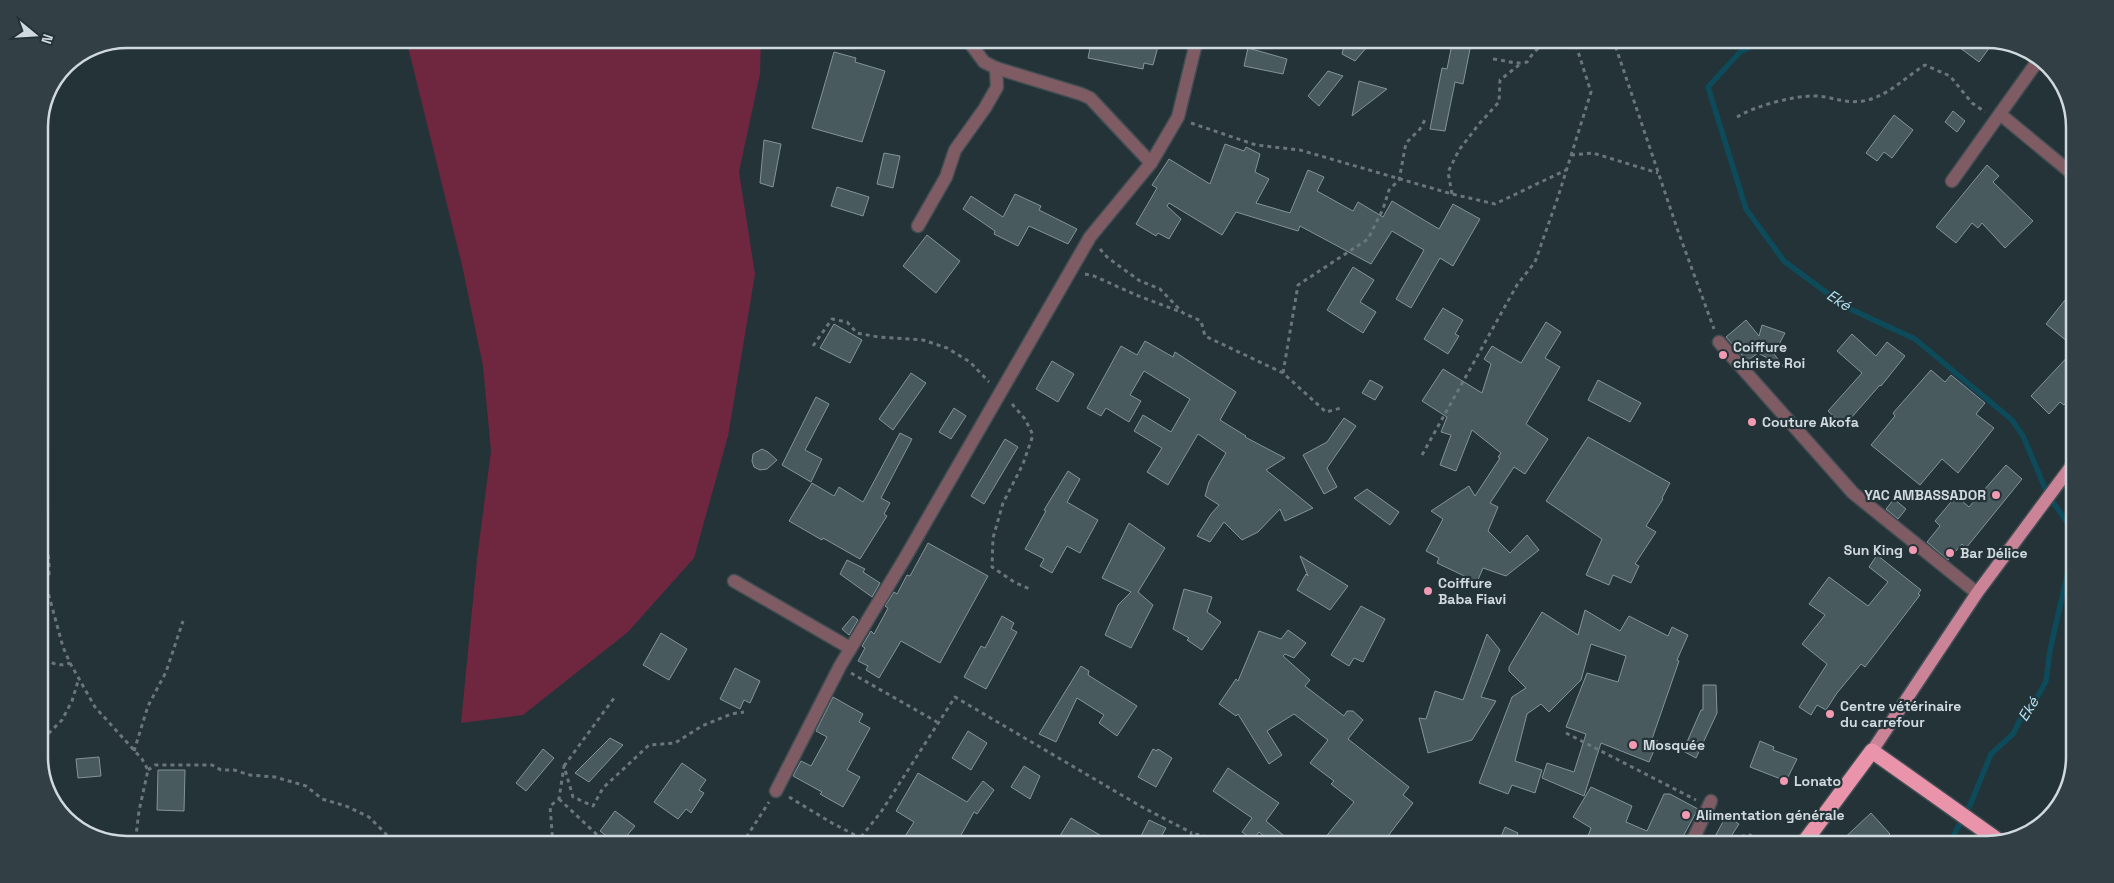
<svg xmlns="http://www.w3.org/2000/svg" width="2114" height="883" font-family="'Space Grotesk',sans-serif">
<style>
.green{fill:#6f263f}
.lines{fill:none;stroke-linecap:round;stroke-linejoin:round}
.stream{stroke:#0d4a5a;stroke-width:5.5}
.building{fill:#495a5f;stroke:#82939a}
.minor-casing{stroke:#404e52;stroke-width:15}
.major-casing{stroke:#404e52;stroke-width:15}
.highway-casing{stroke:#404e52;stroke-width:18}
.path{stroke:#69767a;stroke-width:3;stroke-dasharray:4 4;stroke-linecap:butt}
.minor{stroke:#7f5b64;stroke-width:12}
.major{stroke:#cb8497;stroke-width:12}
.highway{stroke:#e994ab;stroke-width:15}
.poi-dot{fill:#f19ab2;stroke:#243338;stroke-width:2}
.labels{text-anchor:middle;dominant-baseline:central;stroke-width:4.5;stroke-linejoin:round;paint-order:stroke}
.poi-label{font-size:14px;font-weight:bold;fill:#d0d9dd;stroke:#243338;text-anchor:start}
.water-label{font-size:15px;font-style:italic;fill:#b2e2f3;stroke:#243338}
.rim{fill:none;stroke:#d0d9dd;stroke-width:2.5}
</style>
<rect width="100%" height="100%" fill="#243338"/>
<polygon class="green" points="406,39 761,39 760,74 739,172 755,274 728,436 694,558 628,632 523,715 461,723 477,559 491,451 483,366 462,265"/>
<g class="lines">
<g class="stream">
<polyline points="1765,39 1740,52 1708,87 1746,209 1784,261 1846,307 1915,339 2012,420 2023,436 2048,495 2071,528"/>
<polyline points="1949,844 1971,803 1991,754 2013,734 2020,720 2032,707 2046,681 2050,650 2071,558"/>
</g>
</g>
<g class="building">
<polygon points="1092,39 1160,39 1153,65 1144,63 1143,69 1088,58"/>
<polygon points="1453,39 1472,39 1463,84 1455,82 1445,131 1430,129 1442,68 1447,69"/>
<polygon points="1948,39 1988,39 1995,40 1979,62"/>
<polygon points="1345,42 1367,47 1355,61 1342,54"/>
<polygon points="1248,48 1287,59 1283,74 1244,66"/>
<polygon points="834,52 856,58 855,62 885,71 862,142 812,128"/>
<polygon points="1328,71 1343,76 1319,106 1308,96"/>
<polygon points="1359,81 1387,89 1352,116"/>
<polygon points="1953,111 1965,121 1957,132 1945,122"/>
<polygon points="1894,115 1913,130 1892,158 1884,152 1877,161 1866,153"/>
<polygon points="764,140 781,144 773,187 760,183"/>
<polygon points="1225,144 1244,151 1246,147 1260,154 1255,172 1269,179 1256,203 1290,213 1308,170 1324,177 1317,191 1353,211 1358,202 1383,217 1392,201 1439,229 1453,204 1480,219 1453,266 1440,258 1411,308 1396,299 1424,250 1392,231 1371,264 1300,226 1298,231 1236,212 1222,235 1169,203 1167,206 1181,219 1169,239 1158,233 1156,236 1136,224 1157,188 1152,185 1169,159 1210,184"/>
<polygon points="884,153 900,156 893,188 877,184"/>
<polygon points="1987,165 1999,176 1993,182 2033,221 2005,248 1982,223 1978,228 1972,223 1956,243 1936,227"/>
<polygon points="837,187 869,197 863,216 831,206"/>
<polygon points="1015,194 1041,206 1039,210 1077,229 1068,244 1029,226 1018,246 994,234 995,231 963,209 971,196 1003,217"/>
<polygon points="927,235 960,261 936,293 903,266"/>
<polygon points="1353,267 1374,280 1360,302 1376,312 1363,333 1327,310"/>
<polygon points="2073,290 2073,346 2046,324"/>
<polygon points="1443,308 1463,320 1455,334 1459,336 1448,354 1424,339"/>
<polygon points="1746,320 1759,336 1762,325 1785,333 1774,354 1784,367 1758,353 1747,361 1726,337"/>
<polygon points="1546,322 1561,332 1545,358 1560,367 1526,424 1548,439 1525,474 1514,467 1490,503 1498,507 1488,531 1510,553 1527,535 1539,550 1506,576 1483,568 1477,582 1437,563 1439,558 1426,551 1443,519 1431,511 1469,486 1475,496 1500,458 1498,457 1501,453 1472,430 1456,471 1440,465 1451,435 1441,432 1447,417 1422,401 1443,369 1482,393 1491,364 1484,359 1492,346 1521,363"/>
<polygon points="834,324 862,340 850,363 820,348"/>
<polygon points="1852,334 1876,356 1887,342 1905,356 1881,386 1880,385 1844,426 1828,411 1862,373 1837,351"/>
<polygon points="1145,341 1173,357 1175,352 1236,392 1220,420 1246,436 1245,437 1285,458 1266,470 1313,508 1285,521 1280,509 1258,532 1242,540 1224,522 1210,542 1197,536 1211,514 1219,505 1205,496 1209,482 1226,453 1198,434 1168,485 1147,472 1162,448 1134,431 1143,415 1171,432 1190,399 1144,371 1130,395 1141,401 1129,422 1106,408 1101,416 1087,408 1121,346 1137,355"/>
<polygon points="2073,351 2072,396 2064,405 2060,402 2049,414 2031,396"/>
<polygon points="1052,361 1074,374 1058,402 1036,389"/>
<polygon points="1931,370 1945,382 1951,375 1985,403 1976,414 1994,428 1958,473 1942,459 1920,485 1871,445 1895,416 1893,413"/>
<polygon points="911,373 926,383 893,430 879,419"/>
<polygon points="1370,380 1383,387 1375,400 1362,393"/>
<polygon points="1598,380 1641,403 1630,422 1588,400"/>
<polygon points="816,397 829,404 805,450 822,459 811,482 782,465"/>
<polygon points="954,408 966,416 951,439 939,432"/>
<polygon points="1344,418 1356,426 1327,468 1337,487 1324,494 1303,455 1327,442"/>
<polygon points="900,433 912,439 881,498 890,503 884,514 887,516 860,559 823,538 822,540 789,521 812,483 834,496 839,487 863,502"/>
<polygon points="1588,437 1670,483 1662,498 1663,499 1646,526 1656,532 1635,564 1639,566 1631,583 1613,575 1609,585 1586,575 1602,539 1546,501"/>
<polygon points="1005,439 1018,447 984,504 971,496"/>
<polygon points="762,449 768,452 777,460 767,469 760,470 754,467 752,461 753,454"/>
<polygon points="2006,465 2022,479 1966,548 1962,544 1948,560 1927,542 1940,526 1935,521 1956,496 1969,507"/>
<polygon points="1068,471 1080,479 1067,502 1098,520 1080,553 1067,546 1052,573 1040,566 1044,559 1025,549 1046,511 1044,510"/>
<polygon points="1367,489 1399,512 1390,525 1354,498"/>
<polygon points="1894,499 1906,509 1898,519 1886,509"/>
<polygon points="1129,523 1165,548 1138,592 1153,605 1131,648 1105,635 1118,605 1131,592 1102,578"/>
<polygon points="928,543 988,576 940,663 901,641 879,678 866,670 868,666 858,661 865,648 862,646 871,631 874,634 888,608 885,606 894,592 897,594 907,575 910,576"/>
<polygon points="1877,555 1921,590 1918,594 1920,595 1865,667 1861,664 1837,693 1826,710 1817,705 1811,715 1799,707 1827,664 1802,644 1825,615 1809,604 1829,577 1868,606 1888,582 1869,567"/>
<polygon points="1300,556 1348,586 1330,610 1297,590 1306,574 1308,576"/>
<polygon points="847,560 865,569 863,572 880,583 872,597 840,574"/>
<polygon points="1184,589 1212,597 1207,612 1221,622 1202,650 1187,640 1189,638 1173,629"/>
<polygon points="1361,606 1385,619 1363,662 1354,658 1349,666 1331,655"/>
<polygon points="1585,610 1620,631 1629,616 1668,636 1672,627 1688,635 1677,660 1679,661 1652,739 1658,741 1649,762 1601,743 1584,796 1542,778 1547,763 1574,772 1586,734 1566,727 1587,673 1618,682 1626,656 1591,644 1581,680 1549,712 1541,704 1527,714 1515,761 1542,770 1535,793 1512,785 1508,794 1479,783 1512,697 1526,688 1509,671 1509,667 1542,612 1578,635"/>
<polygon points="853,616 858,620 849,635 842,629"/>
<polygon points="1002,616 1014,623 1011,629 1017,632 986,689 964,677 981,646 985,648"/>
<polygon points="1288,630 1306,643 1294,658 1285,654 1283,656 1310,680 1305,686 1344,716 1347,711 1353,711 1363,720 1348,739 1409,787 1403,795 1413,803 1382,844 1371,838 1366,844 1320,844 1354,802 1331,784 1334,781 1310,763 1328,740 1294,714 1267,731 1282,755 1269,764 1238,714 1236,716 1219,704 1236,679 1238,681 1259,631 1281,639"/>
<polygon points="661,633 687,649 669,680 643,665"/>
<polygon points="1487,634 1500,650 1481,697 1496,701 1472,740 1428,753 1419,718 1426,719 1435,691 1463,700"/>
<polygon points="1081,666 1089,671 1088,675 1137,706 1117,736 1099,723 1104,715 1077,698 1056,742 1039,734"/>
<polygon points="735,668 760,681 750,703 744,700 740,709 720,699"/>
<polygon points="1703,685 1716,685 1717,713 1696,758 1683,751 1701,710 1703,710"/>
<polygon points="833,697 863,714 859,722 870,728 847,770 860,777 843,807 820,794 822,792 793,776 801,761 811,766 827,737 816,731"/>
<polygon points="968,731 987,743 971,770 952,758"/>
<polygon points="610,738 623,745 589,782 575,773"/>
<polygon points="1760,741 1774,747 1773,750 1797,759 1786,781 1750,767"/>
<polygon points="543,749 554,758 526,791 516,783"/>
<polygon points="1153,749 1157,751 1158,749 1172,758 1156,787 1138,777"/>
<polygon points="99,757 101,776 78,778 76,759"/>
<polygon points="682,763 706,780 699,790 704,793 691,813 686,809 678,819 654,802"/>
<polygon points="1024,766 1040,776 1030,799 1011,787"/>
<polygon points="1228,768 1279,803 1266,821 1294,844 1273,844 1259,832 1253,840 1242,832 1252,818 1213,791"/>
<polygon points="158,770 185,770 184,811 157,810"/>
<polygon points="918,773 967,802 983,781 994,790 977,814 974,812 956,844 915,844 904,838 914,822 896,811"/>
<polygon points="1591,787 1632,806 1626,822 1647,831 1664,794 1670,794 1698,809 1679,844 1585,844 1591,828 1573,817"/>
<polygon points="615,811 635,826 620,844 617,844 600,831"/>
<polygon points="1871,813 1890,834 1879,844 1838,844"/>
<polygon points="1726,816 1739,824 1726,844 1711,844"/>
<polygon points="1071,818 1115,844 1055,844"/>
<polygon points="1149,820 1166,828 1157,844 1137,844"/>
<polygon points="1505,827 1518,833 1513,844 1498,844"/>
</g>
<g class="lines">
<g class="minor-casing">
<g id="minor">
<polyline points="967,39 984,62 996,68 1081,94 1090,98 1151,163"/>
<polyline points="2000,114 2075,176"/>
<polyline points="1952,181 2039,59"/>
<polyline points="918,226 946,177 955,150 985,108 997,87 996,68"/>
<polyline points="1719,342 1853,493 1977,593"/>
<polyline points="734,581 850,648"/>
<polyline points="776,791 840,666 905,558 1090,237 1151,163 1178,117 1197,39"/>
<polyline points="1691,844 1711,801"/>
</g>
</g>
<g class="major-casing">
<polyline id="major" points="1872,751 1977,593 2072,465"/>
</g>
<g class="highway-casing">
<polyline id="highway" points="1803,844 1872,751 1999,841"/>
</g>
<g class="path">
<polyline points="1613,39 1678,231 1714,329"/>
<polyline points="1618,48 1620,39"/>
<path d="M1493,59C1505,60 1515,65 1527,62C1530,58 1533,52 1538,49C1546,45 1554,46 1560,39"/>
<path d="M1737,117C1755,106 1792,96 1814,96C1831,96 1844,104 1863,101C1887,97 1904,78 1925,65L1950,76L1972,103L1985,112"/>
<polyline points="1191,123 1256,145 1300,150 1452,194 1495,204 1566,170"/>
<polyline points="1571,155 1593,153 1658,173"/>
<polyline points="1452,194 1448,172 1459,150 1479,124 1499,102 1500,80 1519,65"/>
<polyline points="1100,249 1108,258 1140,281 1160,289 1183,313 1201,321 1205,336 1283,373 1326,412 1341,408"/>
<polyline points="1085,274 1094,276 1136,295 1181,312"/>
<polyline points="813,346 832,319 847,322 857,333 878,337 923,340 947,348 970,362 989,382"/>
<polyline points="1283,373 1298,285 1368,239 1383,209 1389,190 1399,180 1406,143 1420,129 1426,118"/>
<polyline points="1012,404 1025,419 1033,435 1023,464 1003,503 993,538 992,567 1014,582 1032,590"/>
<polyline points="1422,455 1517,285 1535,262 1558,197 1591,92 1574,39"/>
<polyline points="39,508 49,560 49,574 46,585 63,647 70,663 95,707 142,759 148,770 139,811 135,844"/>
<path d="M39,653C49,662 56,668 70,663"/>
<polyline points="851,673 937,722"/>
<polyline points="1566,733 1696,800"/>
<polyline points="134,751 148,706 166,672 183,621"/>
<polyline points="564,766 614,698"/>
<polyline points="148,770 155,765 212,765 221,770 234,770 250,775 275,777 306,786 322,799 346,806 369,817 386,834 388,844"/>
<polyline points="42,771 40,748 46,736 62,720 72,701 79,678"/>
<polyline points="789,797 832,823 872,844"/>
<polyline points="559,799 607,844"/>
<polyline points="861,837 881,812 955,697 1142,807 1192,833"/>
<polyline points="553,844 550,806 559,799 564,766 573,797 593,806 603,788 649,745 675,743 702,726 731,714 744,712"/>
<polyline points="742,844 769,802"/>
<polyline points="1186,844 1192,833 1215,839 1225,844"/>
<polyline points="1737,844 1743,836 1750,835 1765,844"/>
</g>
<use href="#minor" class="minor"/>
<use href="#major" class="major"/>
<use href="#highway" class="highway"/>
</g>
<g class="poi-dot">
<circle cx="1723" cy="355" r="5"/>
<circle cx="1752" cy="422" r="5"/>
<circle cx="1996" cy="495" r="5"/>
<circle cx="1913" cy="550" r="5"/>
<circle cx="1950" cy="553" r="5"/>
<circle cx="1428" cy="591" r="5"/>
<circle cx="1830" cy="714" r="5"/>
<circle cx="1633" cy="745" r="5"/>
<circle cx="1784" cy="781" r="5"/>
<circle cx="1686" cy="815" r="5"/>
</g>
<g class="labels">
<g class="poi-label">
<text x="1733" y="347">Coiffure<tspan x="1733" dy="16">christe Roi</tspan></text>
<text x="1762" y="422">Couture Akofa</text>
<text x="1986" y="495" text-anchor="end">YAC AMBASSADOR</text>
<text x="1903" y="550" text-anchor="end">Sun King</text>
<text x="1960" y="553">Bar Délice</text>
<text x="1438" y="583">Coiffure<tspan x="1438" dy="16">Baba Fiavi</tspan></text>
<text x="1840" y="706">Centre vétérinaire<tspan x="1840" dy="16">du carrefour</tspan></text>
<text x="1643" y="745">Mosquée</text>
<text x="1794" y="781">Lonato</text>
<text x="1696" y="815">Alimentation générale</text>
</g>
<g class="water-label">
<text transform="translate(1839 300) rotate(33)">Eké</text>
<text transform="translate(2028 709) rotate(-58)">Eké</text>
</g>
</g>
<path d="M0 0H2114V883H0ZM127 48H1987A79 79 0 0 1 2066 127V757A79 79 0 0 1 1987 836H127A79 79 0 0 1 48 757V127A79 79 0 0 1 127 48Z" fill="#324045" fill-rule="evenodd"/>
<path class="rim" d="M127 48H1987A79 79 0 0 1 2066 127V757A79 79 0 0 1 1987 836H127A79 79 0 0 1 48 757V127A79 79 0 0 1 127 48Z"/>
<g transform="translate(35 35) rotate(108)" stroke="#243338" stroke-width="4" paint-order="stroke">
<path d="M0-4L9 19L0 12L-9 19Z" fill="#d0d9dd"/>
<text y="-8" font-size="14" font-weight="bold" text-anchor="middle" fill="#d0d9dd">N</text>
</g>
</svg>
